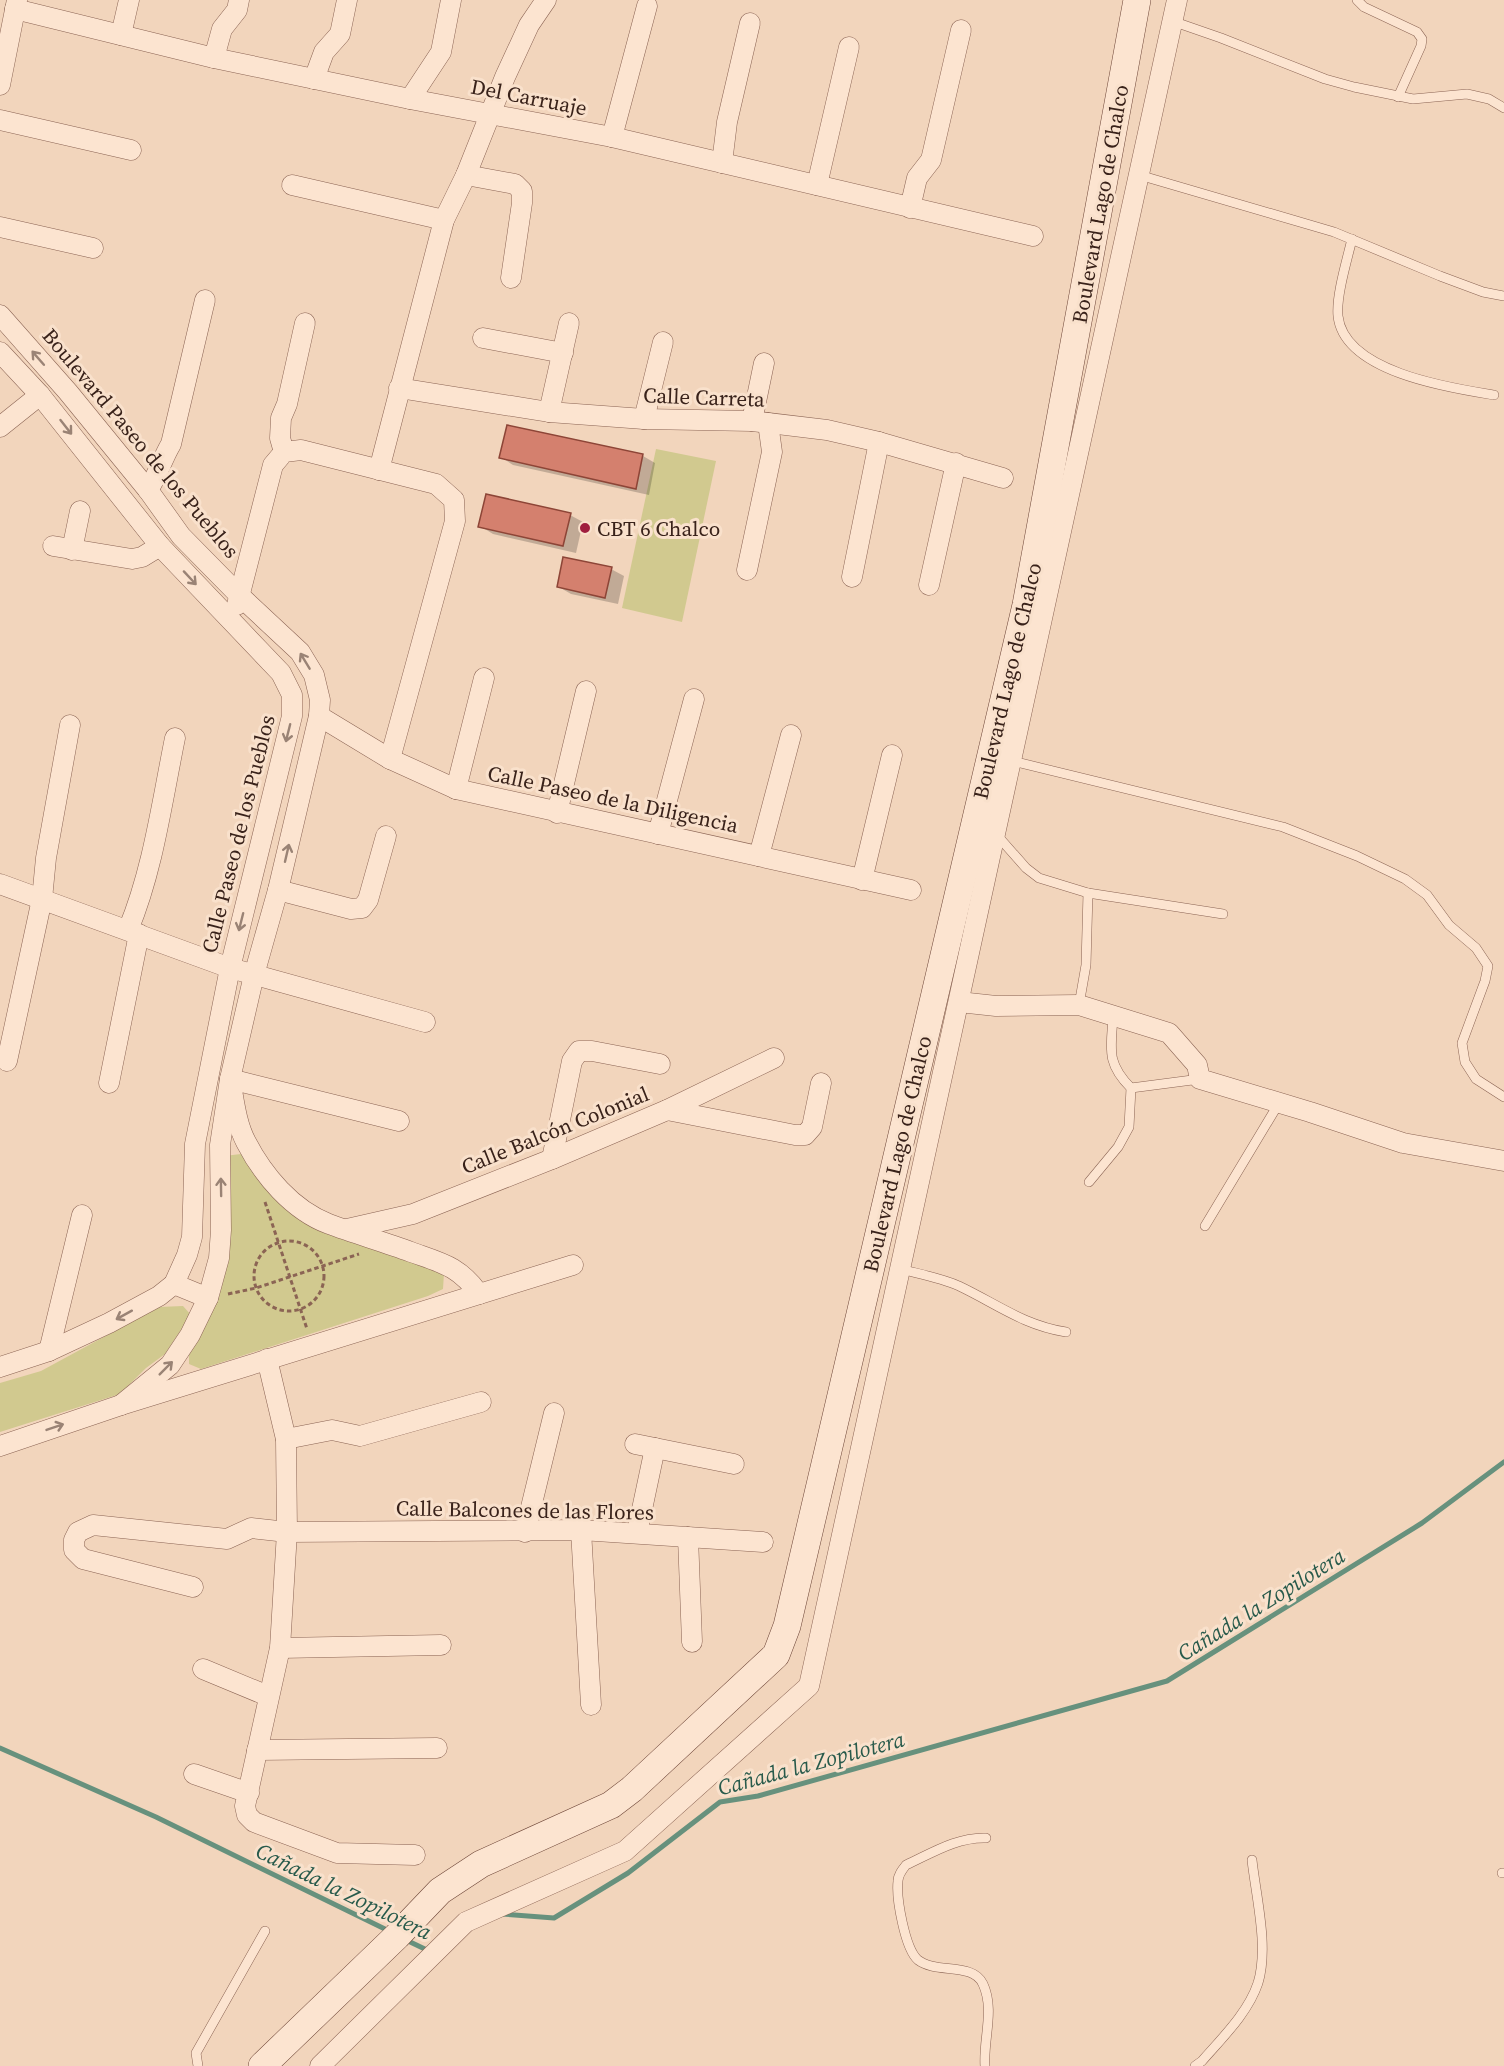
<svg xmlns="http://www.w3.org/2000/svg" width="1504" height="2066" font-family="'Source Serif 4',serif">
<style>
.green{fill:#d1c98f}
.shadow{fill:#0003}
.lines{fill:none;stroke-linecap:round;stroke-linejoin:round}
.stream{stroke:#67917d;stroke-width:5}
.building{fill:#d4806e;stroke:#8d4537;stroke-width:1.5}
.lane-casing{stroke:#8b6454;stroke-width:10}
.street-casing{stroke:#8b6454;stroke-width:21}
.secondary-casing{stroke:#6d4537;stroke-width:28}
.path{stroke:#8b6454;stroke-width:3;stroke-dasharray:4.5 3;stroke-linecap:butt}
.lane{stroke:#fce4d0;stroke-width:9}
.street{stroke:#fce4d0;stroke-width:20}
.secondary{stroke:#fce4d0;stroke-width:27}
.oneway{stroke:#9a8375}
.poi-dot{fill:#a01e3e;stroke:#f9e1cc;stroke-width:2}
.labels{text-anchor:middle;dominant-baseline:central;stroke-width:6;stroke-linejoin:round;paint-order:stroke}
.street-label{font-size:21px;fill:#39221a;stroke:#f9e1cc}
.poi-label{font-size:21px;fill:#39221a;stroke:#f9e1cc;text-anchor:start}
.water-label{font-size:22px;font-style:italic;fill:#285a4b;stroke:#f9e1cc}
</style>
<rect width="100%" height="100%" fill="#f2d5bc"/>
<g class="green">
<polygon points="656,449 716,461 682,622 622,608"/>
<polygon points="241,1154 271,1195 308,1225 444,1273 443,1289 428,1296 201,1369 189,1364 189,1350 208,1316 224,1156"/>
<polygon points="183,1306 191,1315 165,1354 146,1368 120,1394 0,1432 0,1383 41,1371 159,1307"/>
</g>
<g class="shadow">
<polygon points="508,427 643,456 655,463 649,495 513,465 501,457"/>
<polygon points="570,515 583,522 576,553 493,534 480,526"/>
<polygon points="611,569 624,576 618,604 571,594 559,587"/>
</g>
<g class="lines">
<g class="stream">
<polyline points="0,1748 156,1817 389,1931"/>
<polyline points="502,1914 554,1918 628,1873 720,1802 758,1796 1167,1681 1422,1523 1504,1462"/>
<polyline points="406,1940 429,1951"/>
</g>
</g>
<g class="building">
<polygon points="507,425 643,454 636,489 499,458"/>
<polygon points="486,494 571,513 563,546 478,527"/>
<polygon points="563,557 612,567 605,598 557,587"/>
</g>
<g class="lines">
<g class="lane-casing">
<g id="lane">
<polyline points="1357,0 1364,7 1417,32 1422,39 1421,46 1398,97"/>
<polyline points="1172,21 1221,38 1325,79 1354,87 1413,99 1467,94 1489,99 1504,108"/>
<polyline points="1139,175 1334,232 1440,276 1483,292 1504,296"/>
<path d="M1352,239C1347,260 1336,296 1338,316C1344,372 1450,388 1494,395"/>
<polyline points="1012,761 1283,827 1357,856 1405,879 1427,895 1449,925 1476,948 1488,966 1485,981 1462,1043 1465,1062 1476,1079 1504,1097"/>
<polyline points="996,834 1026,868 1039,878 1088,893 1223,914"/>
<polyline points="1079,1005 1086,965 1088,893"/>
<polyline points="1131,1088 1200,1079"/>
<path d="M1089,1182L1118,1147L1129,1127L1131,1088C1106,1063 1111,1049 1113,1017"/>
<polyline points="1205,1226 1279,1103"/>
<path d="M900,1269C919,1274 941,1278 959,1286C997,1304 1023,1325 1066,1332"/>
<polyline points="1502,1873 1504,1873"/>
<polyline points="198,2066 196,2053 265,1931"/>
<path d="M985,2066C983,2039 995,2010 983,1984C973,1962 936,1974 918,1960C905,1949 896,1898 898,1881C898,1875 902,1870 906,1865C932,1853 957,1837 986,1838"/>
<path d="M1195,2066L1202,2061C1222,2038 1248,2013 1258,1983C1269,1947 1256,1897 1252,1860"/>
</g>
</g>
<g class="street-casing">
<g id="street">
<polyline points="15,9 214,58 410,99 612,137 1033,236"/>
<polyline points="121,35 129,0"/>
<polyline points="214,58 222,29 237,10 239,0"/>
<polyline points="314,79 324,52 340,34 347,0"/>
<polyline points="0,85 17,0"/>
<polyline points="410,99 441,52 451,0"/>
<polyline points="0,120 131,150"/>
<polyline points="612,137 647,6"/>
<polyline points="722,163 727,122 750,23"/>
<polyline points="466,175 515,184 522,191 522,203 511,278"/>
<polyline points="292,185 444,220"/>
<polyline points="817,185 849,47"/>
<polyline points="910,208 917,178 931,160 961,30"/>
<polyline points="0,227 93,248"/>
<polyline points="0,315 68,392 148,490 181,536 240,596 300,652 314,675 320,700 319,716 278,890 254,975 230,1079 220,1145 221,1230 219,1258 208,1298 190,1335 170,1365 121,1405"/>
<polyline points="483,338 563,353"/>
<polyline points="0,352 40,395 160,546 281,673 292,695 292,716 230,968 195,1144 192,1237 187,1255 174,1284 159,1296 109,1323 49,1351 0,1367"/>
<polyline points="399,388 549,412 644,419 752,421 827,430 879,442 1003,478"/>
<polyline points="549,412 569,323"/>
<polyline points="644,419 663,342"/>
<polyline points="752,421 764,363"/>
<polyline points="0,427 40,395"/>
<polyline points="284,452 280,438 281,418 287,404 305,323"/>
<polyline points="379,470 444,220 466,175 505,77 529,25 546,0"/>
<path d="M148,490C158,475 162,459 171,444L205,300"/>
<polyline points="53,546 132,559 142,557 160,546"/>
<polyline points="72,550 80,511"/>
<polyline points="747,570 772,452 768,423"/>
<polyline points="852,577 879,442"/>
<polyline points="929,585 956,463"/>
<polyline points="237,605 273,465 284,452 301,450 436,484 454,500 455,521 390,759"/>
<polyline points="319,716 390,759 456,789 911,890"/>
<polyline points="456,789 484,678"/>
<polyline points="557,813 586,691"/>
<polyline points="658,834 694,699"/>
<polyline points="759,856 791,735"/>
<polyline points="862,880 892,755"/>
<polyline points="0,884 230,968 425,1022"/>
<polyline points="278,890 351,909 362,908 368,900 386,836"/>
<path d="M128,930C153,870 162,802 175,738"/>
<polyline points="959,1002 996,1006 1079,1005 1169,1033 1197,1065 1200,1079 1310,1112 1403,1143 1504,1161"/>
<polyline points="7,1061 42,899 46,858 70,725"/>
<polyline points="109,1083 139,934"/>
<polyline points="667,1110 795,1135 805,1135 812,1127 821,1083"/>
<path d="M399,1121L230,1079C234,1100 236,1123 246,1142C263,1175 292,1210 329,1224C356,1234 384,1242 411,1252C442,1263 459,1266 479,1294"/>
<polyline points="552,1159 572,1061 579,1051 592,1051 660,1064"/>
<polyline points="347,1229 413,1214 552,1159 667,1110 774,1058"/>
<polyline points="174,1284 208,1298"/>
<polyline points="49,1351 82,1215"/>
<polyline points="267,1359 286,1439 287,1532 280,1648 245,1806 247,1815 254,1822 337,1853 415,1855"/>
<polyline points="286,1439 332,1430 360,1436 481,1402"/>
<polyline points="635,1444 734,1464"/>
<polyline points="0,1446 121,1405 573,1265"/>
<polyline points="581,1530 591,1705"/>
<polyline points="525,1532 554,1413"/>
<polyline points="637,1533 655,1448"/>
<polyline points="688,1537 692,1642"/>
<polyline points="193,1587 83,1559 74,1550 74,1540 78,1532 93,1525 227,1539 251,1528 287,1532 581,1530 763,1542"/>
<polyline points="280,1648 441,1645"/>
<polyline points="203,1669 268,1696"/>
<polyline points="257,1750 437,1748"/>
<polyline points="194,1774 249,1793"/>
<polyline points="320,2066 466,1922 625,1851 809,1686 1177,0"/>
</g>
</g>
<g class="secondary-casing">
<polyline id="secondary" points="262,2066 397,1936 440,1891 481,1864 611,1805 632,1789 776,1655 787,1626 1026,605 1137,0"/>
</g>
<g class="path">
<polyline points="265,1202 307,1329"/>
<circle cx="289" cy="1276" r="35"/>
<polyline points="228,1294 256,1288 359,1254"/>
</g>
<use href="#lane" class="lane"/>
<use href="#street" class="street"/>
<use href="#secondary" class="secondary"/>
</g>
<defs><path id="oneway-shaft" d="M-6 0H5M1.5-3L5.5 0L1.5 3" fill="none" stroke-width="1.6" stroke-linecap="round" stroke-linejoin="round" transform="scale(1.5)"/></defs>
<g class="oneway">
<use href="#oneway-shaft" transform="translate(38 358) rotate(-131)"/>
<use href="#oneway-shaft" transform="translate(66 427) rotate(52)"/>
<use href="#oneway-shaft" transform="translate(190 578) rotate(47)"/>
<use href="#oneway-shaft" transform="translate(305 661) rotate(-121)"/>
<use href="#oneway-shaft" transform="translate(288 733) rotate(104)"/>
<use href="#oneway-shaft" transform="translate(287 853) rotate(-77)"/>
<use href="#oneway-shaft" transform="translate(241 922) rotate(104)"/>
<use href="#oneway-shaft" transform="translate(221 1187) rotate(-91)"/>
<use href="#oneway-shaft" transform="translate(124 1315) rotate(151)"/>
<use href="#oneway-shaft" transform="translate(166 1368) rotate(-45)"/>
<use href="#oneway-shaft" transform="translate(55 1427) rotate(-19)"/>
</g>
<circle class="poi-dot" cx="585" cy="528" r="6"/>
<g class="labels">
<g class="street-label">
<text transform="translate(529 97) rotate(11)">Del Carruaje</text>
<text transform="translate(1100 204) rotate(-80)">Boulevard Lago de Chalco</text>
<text transform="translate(704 397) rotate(2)">Calle Carreta</text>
<text transform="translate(141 443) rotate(50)">Boulevard Paseo de los Pueblos</text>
<text transform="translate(1007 681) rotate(-77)">Boulevard Lago de Chalco</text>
<text transform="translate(613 799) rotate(12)">Calle Paseo de la Diligencia</text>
<text transform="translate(238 834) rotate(-76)">Calle Paseo de los Pueblos</text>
<text transform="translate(555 1130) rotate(-22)">Calle Balcón Colonial</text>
<text transform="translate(897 1154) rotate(-77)">Boulevard Lago de Chalco</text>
<text transform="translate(525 1510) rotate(1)">Calle Balcones de las Flores</text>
</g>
<g class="poi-label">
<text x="597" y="528">CBT 6 Chalco</text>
</g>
<g class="water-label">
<text transform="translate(1261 1604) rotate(-32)">Cañada la Zopilotera</text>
<text transform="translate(811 1763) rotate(-15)">Cañada la Zopilotera</text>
<text transform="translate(344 1891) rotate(26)">Cañada la Zopilotera</text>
</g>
</g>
</svg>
